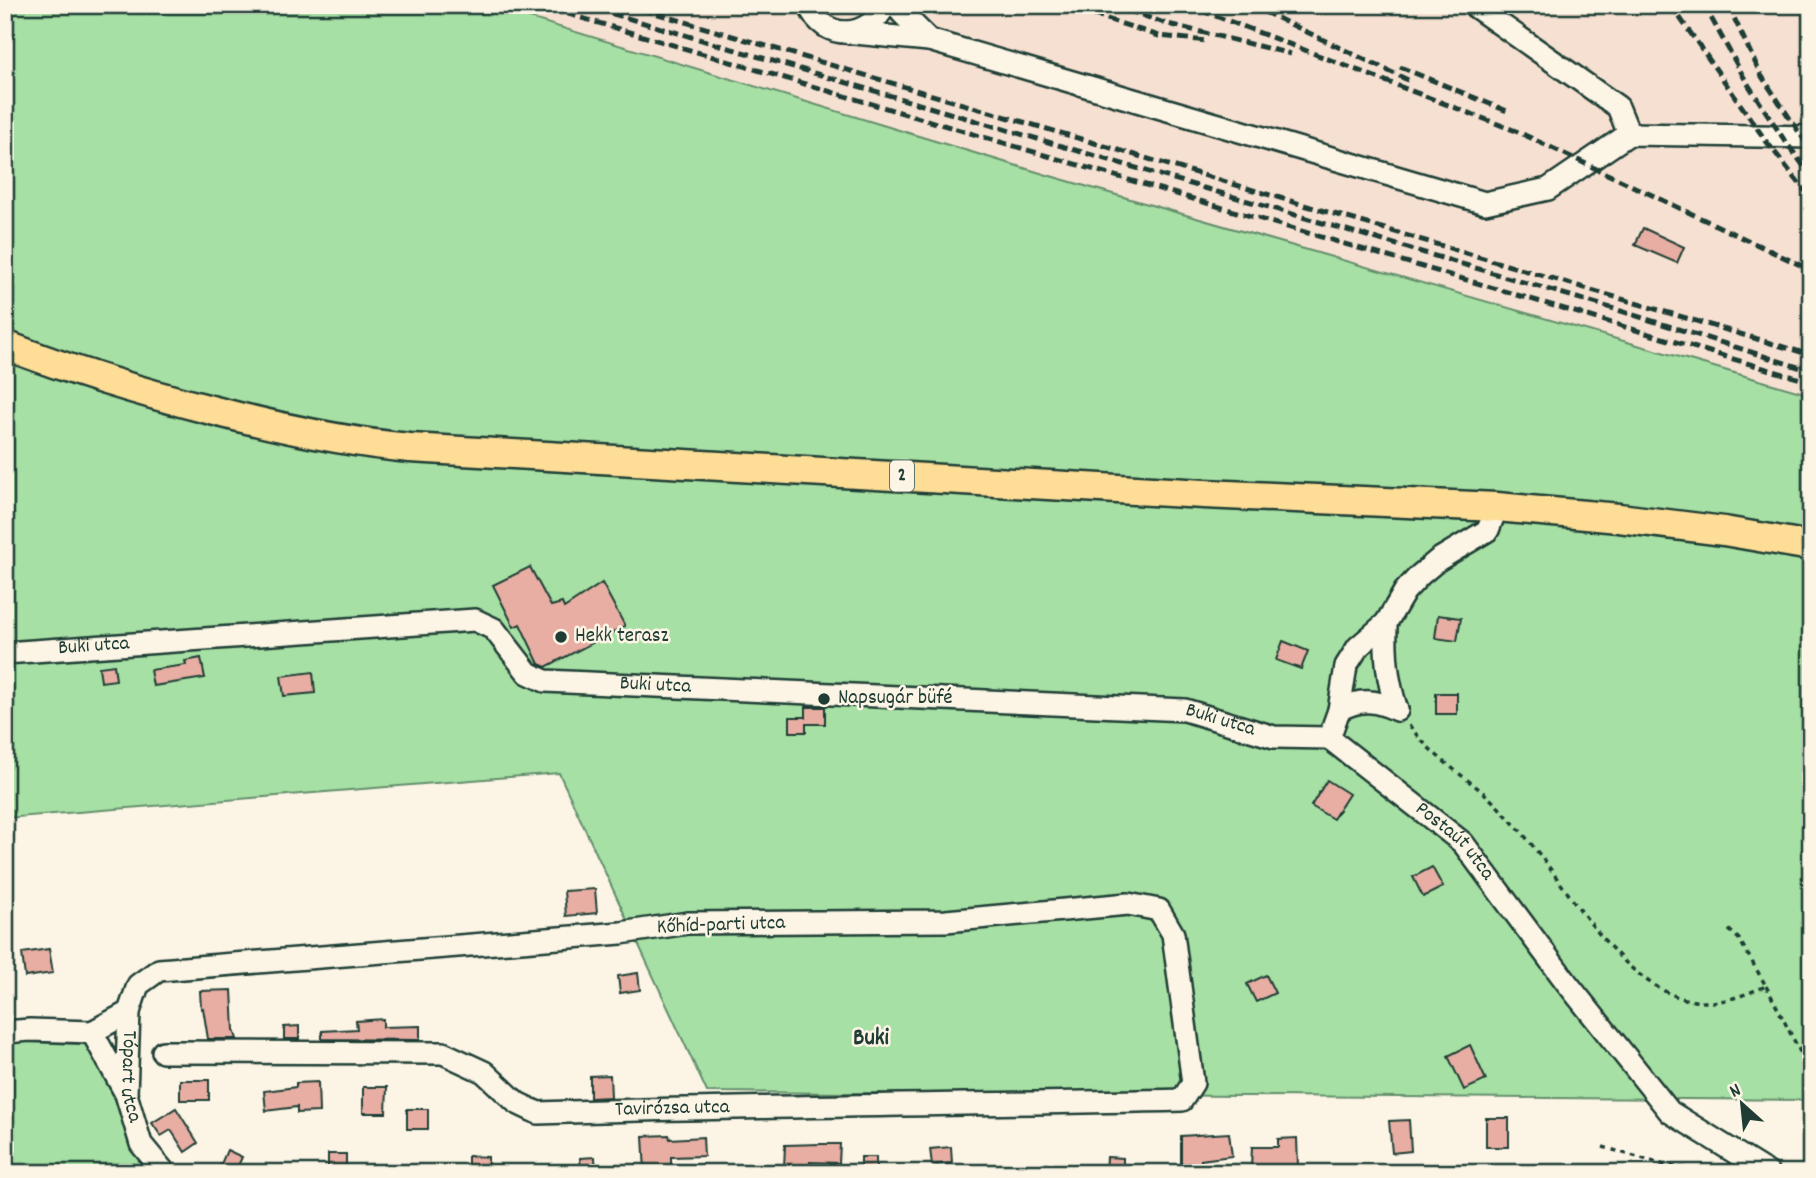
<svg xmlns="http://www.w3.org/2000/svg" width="1816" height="1178" font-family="Dekko,sans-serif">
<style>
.built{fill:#f6e0d1}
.green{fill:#a7e0a4;stroke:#638e6c;stroke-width:2}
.building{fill:#e8aea3;stroke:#1f3d34;stroke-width:2}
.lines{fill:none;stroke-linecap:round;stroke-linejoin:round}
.minor-casing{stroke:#1f3d34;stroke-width:26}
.major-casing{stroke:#1f3d34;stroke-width:33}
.path{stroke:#1f3d34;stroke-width:3.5;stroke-dasharray:5 5;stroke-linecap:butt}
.minor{stroke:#fcf5e5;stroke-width:21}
.major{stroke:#fedd96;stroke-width:28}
.rail{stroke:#1f3d34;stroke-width:5;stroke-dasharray:10 5;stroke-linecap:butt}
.poi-dot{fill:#1f3d34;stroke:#fcf5e5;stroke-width:2.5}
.labels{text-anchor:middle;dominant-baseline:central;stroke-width:5;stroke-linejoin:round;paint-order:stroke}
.shield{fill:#fcf5e5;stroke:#617469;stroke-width:2}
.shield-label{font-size:19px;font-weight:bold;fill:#1f3d34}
.poi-label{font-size:21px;fill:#1f3d34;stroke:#fcf5e5;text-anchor:start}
.street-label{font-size:21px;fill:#1f3d34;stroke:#fcf5e5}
.quarter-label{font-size:24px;font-weight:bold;fill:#1f3d34;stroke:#fcf5e5}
</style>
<rect width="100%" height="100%" fill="#fcf5e5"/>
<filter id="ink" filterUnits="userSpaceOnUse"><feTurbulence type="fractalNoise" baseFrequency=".0143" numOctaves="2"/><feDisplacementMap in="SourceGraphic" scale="14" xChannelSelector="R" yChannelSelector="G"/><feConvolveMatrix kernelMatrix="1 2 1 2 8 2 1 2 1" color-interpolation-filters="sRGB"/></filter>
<g filter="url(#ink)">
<polygon class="built" points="487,5 1811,5 1811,395 1047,175"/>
<g class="green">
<polygon points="5,5 487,5 1047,175 1811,395 1811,1100 707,1092 559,773 5,818"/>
<polygon points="5,1041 100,1045 115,1096 138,1143 157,1173 5,1173"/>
</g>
<g class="building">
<polygon points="1643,228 1684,247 1677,263 1635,245"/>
<polygon points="530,567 551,606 562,603 564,608 602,583 625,626 546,667 539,664 520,624 514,627 493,585"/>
<polygon points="1438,615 1461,618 1457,641 1435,638"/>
<polygon points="1283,641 1308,651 1301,669 1276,660"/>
<polygon points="201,658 205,678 153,686 150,670 186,665 185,661"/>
<polygon points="114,665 116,680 101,682 99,667"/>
<polygon points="313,672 315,693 284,696 281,676"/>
<rect x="1436" y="693" width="21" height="21"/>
<polygon points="806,707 825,707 825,724 806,724 806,732 790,732 790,717 806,717 806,719"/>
<polygon points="1327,780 1349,794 1333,819 1311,806"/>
<polygon points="1432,867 1443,887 1423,897 1413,877"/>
<polygon points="595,889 597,913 566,916 564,891"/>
<polygon points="49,949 53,973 25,977 22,953"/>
<polygon points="638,973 640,990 620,993 618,976"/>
<polygon points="1266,975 1275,993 1256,1002 1247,984"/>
<polygon points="232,990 234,1030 237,1039 208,1039 203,1008 201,1009 200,991"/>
<polygon points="383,1019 383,1027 420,1026 420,1040 322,1039 322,1031 357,1029 356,1021"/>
<polygon points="299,1026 299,1039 284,1039 284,1027"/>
<polygon points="1470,1045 1486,1080 1464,1090 1448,1056"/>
<polygon points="610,1075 611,1097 590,1098 590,1076"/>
<rect x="180" y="1080" width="29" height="20"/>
<polygon points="318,1082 319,1112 297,1113 297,1107 266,1111 264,1091 296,1087 296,1083"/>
<polygon points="363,1087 387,1087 386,1113 363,1113"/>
<polygon points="176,1108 198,1143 185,1152 171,1130 161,1136 152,1123"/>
<rect x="407" y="1109" width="21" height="20"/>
<rect x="1486" y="1118" width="23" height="29"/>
<polygon points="1409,1120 1411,1151 1392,1153 1389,1121"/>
<polygon points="1229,1133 1232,1156 1201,1160 1201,1164 1181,1164 1181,1136"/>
<polygon points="669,1135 670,1139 703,1137 704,1156 671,1157 671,1171 645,1172 643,1136"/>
<polygon points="1297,1138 1298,1167 1251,1167 1252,1147 1278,1147 1278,1139"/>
<polygon points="821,1144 840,1144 839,1163 810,1162 810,1169 784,1168 785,1145"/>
<polygon points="951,1147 952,1163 932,1165 930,1149"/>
<polygon points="227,1150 242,1157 235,1173 217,1173"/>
<rect x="328" y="1154" width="18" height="18"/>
<polygon points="468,1156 488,1157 488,1173 468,1173"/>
<polygon points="595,1157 596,1173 581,1173 580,1158"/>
<rect x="861" y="1157" width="15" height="16"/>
<polygon points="1107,1157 1123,1158 1123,1173 1106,1173"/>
</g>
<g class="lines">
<g class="minor-casing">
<g id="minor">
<path d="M809,5C824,43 869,39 885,5"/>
<polyline points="897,5 902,13 929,40"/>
<polyline points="1473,5 1618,107 1629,134"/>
<polyline points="844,32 929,40 1485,203 1548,189 1629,134 1811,137"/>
<path d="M1386,623C1385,654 1387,680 1397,710"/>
<path id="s1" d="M5,653L475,620L494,629L528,673L545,681L1185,710L1274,737L1329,738"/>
<path d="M1339,710C1360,698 1376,700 1397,710"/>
<path id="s2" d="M1329,738L1463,843L1567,983L1670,1112L1768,1173"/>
<polyline points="1329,738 1339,710 1346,666 1358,647 1386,623 1405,591 1420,575 1438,560 1488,530 1497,507"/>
<polyline points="5,1032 30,1030 92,1032"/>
<path id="s3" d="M163,1052L443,1053L484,1072L517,1103L538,1113C752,1106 967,1105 1182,1100L1193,1083L1173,934L1159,910L1128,904L946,921L688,923L621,933L159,970L138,985L129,1012L126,1094L141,1144L165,1173"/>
<polyline points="125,1092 92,1032 129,1012"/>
</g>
</g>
<g class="major-casing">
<path id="major" d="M5,345C74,372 144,393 215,411C280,428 344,442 410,448L1204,494L1497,507L1619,518L1724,531L1811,546"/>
</g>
<g class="path">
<path d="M1409,725C1429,753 1458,772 1484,793C1495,803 1505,814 1514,824C1566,878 1621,998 1704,1002C1726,1003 1746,994 1766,986L1739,939L1726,927"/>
<polyline points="1766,986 1811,1073"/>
<polyline points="1603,1147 1665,1165 1715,1173"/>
</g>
<use href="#minor" class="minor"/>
<use href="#major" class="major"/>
<g class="rail">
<polyline points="538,5 1811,382"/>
<polyline points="583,5 1618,310 1811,371"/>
<polyline points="628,5 1811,355"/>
<polyline points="1064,5 1159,36 1207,41"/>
<polyline points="1113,5 1164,23 1291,54"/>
<polyline points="1187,5 1516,131 1811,270"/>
<polyline points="1250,5 1412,82"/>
<polyline points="1671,5 1766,141 1811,198"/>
<polyline points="1704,5 1746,81 1783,138 1811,176"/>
<polyline points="1728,5 1761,75 1811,150"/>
<polyline points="1400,67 1507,111"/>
</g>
</g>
</g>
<g class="poi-dot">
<circle cx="561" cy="637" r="7"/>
<circle cx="824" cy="699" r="7"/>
</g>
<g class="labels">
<rect class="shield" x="890" y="460.5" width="24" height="31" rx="5"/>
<g class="shield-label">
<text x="902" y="476">2</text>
</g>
<g class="poi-label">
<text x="575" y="637">Hekk terasz</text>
<text x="838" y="699">Napsugár büfé</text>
</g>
<g class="street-label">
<text stroke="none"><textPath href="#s1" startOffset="89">Buki utca</textPath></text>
<text stroke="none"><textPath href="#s1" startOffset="677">Buki utca</textPath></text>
<text stroke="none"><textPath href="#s1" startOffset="1244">Buki utca</textPath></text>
<text stroke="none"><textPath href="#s2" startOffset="163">Postaút utca</textPath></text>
<text transform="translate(721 926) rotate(-2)">Kőhíd-parti utca</text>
<text stroke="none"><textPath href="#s3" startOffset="2359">Tópart utca</textPath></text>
<text stroke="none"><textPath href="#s3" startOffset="528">Tavirózsa utca</textPath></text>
</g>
<g class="quarter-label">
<text x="871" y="1039">Buki</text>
</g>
</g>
<rect width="1816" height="1178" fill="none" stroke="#fcf5e5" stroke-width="28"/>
<rect x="14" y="14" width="1788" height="1150" fill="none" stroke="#1f3d34" stroke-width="2.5" filter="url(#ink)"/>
<g transform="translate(1742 1104) rotate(333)" stroke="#fcf5e5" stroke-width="5" paint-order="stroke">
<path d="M0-5L12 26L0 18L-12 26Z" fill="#1f3d34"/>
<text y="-10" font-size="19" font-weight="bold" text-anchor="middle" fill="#1f3d34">N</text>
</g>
</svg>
